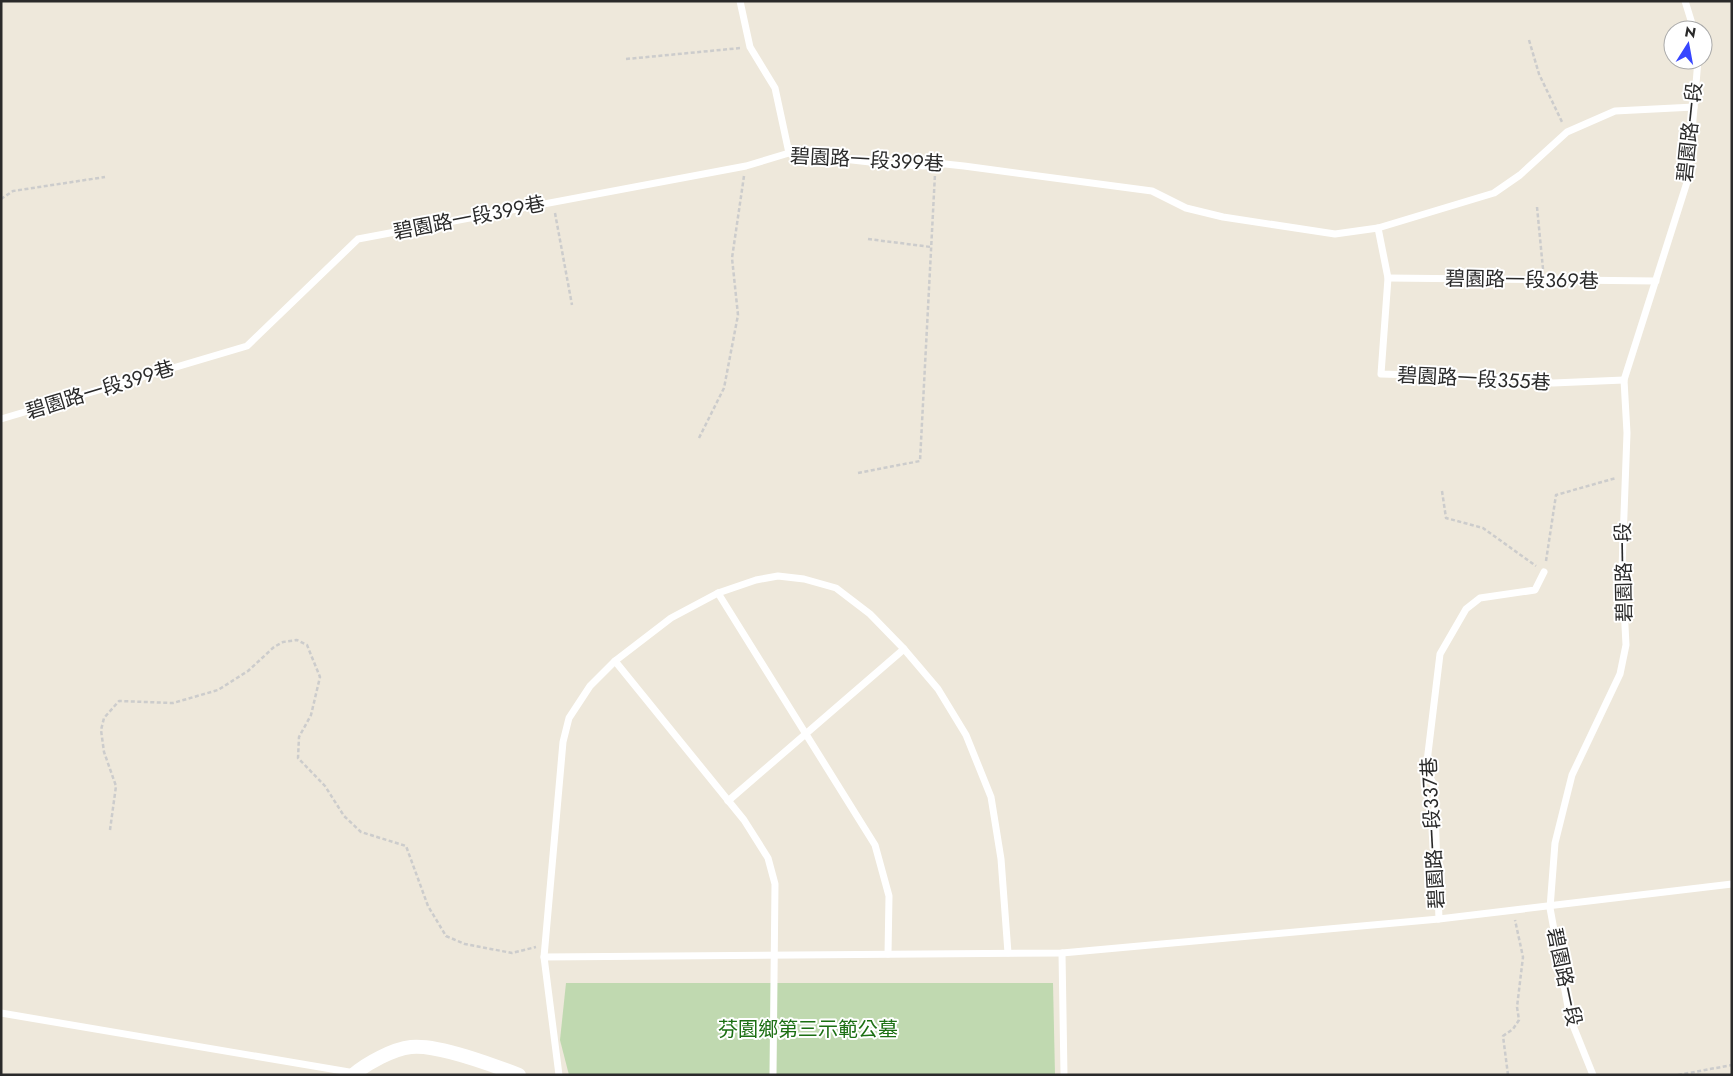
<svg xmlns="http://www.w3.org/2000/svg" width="1733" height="1076" font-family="Jost,'Noto Sans TC',sans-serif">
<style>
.cemetery{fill:#c0d9b0}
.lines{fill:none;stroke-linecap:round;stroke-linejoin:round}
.path{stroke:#ccc;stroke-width:2.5;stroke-dasharray:4 2.5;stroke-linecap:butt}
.service{stroke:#fff;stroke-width:7}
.minor{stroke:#fff;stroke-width:14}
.labels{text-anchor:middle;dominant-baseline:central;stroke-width:4;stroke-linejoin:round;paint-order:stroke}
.street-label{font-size:20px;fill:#2a2a2a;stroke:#fff}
.park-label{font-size:20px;fill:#1c6f13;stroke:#fff}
</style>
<rect width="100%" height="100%" fill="#eee8db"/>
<polygon class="cemetery" points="566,983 1053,983 1055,1075 569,1075 560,1040"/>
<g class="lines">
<g class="path">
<polyline points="1529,40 1539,74 1563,124"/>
<polyline points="626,59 741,48"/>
<polyline points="1,199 13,191 105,177"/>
<polyline points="1537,207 1543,269"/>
<polyline points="555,213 572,305"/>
<polyline points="868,239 931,247"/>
<polyline points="699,438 724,388 738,315 732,258 744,176"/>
<polyline points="858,473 920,461 935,174"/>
<polyline points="1442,491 1446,518 1483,528 1536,566"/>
<polyline points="1546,561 1556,495 1616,478"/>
<polyline points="110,830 116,786 104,752 101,730 104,718 119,701 173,703 218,690 248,671 274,647 283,642 297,640 307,645 320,677 311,715 299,737 298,758 325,786 344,816 361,832 406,846 428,906 446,936 465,944 512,953 536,947"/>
<polyline points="1508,1075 1503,1036 1513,1029 1519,1020 1517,1007 1523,957 1515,920"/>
<polyline points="1678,1075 1732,1065"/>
</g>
<g class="service">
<polyline points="740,1 750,47 775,88 789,153"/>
<polyline points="1685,1 1694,30"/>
<polyline points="1378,228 1388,278 1381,374 1514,378 1553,383 1624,380"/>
<polyline points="1388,278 1656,281"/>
<polyline points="1,419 247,346 358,239 746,166 789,153 888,164 924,166 936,163 964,166 1152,191 1186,208 1223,217 1335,234 1378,228 1494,193 1520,175 1567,132 1615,111 1694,107"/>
<polyline points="718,593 875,845 889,896 888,954"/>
<polyline points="615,661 744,820 768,858 775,884 773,1075"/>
<polyline points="728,801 904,649"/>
<polyline points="1439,919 1434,785 1426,770 1440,654 1466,609 1480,598 1535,590 1544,572"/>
<polyline points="1062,953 1064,1075"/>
<polyline points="544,957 1062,953 1439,919 1732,884"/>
<polyline points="1,1013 355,1073"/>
<polyline points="559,1075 544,957 563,742 569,718 590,686 615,661 671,618 718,593 756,580 778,576 804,579 836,588 870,614 904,649 938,689 966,735 991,797 1001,859 1008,953"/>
<polyline points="1593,1075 1570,1018 1550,908 1555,843 1572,775 1620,674 1626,645 1622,568 1627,433 1624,380 1688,179 1698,60"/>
</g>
<path class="minor" d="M353,1075C367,1063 393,1049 411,1047C438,1044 493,1065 519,1075"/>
</g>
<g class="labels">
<g class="street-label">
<text transform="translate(1690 132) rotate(-84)">碧園路一段</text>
<text transform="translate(867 160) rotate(3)">碧園路一段399巷</text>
<text transform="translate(469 218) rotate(-11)">碧園路一段399巷</text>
<text transform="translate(1522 280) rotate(1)">碧園路一段369巷</text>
<text transform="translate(1474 379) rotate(3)">碧園路一段355巷</text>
<text transform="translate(100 390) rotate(-17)">碧園路一段399巷</text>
<text transform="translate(1624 572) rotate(-91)">碧園路一段</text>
<text transform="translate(1433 833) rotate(-93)">碧園路一段337巷</text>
<text transform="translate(1564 977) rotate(78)">碧園路一段</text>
</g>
<g class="park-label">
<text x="808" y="1029">芬園鄉第三示範公墓</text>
</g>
</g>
<rect width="1733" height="1076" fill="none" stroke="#2a2a2a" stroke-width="5"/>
<g transform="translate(1688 45) rotate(11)"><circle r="24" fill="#ffffff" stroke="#aaaaaa"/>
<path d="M0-4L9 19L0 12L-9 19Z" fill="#3746ff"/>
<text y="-8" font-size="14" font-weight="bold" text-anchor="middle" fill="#2a2a2a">N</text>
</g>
</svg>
